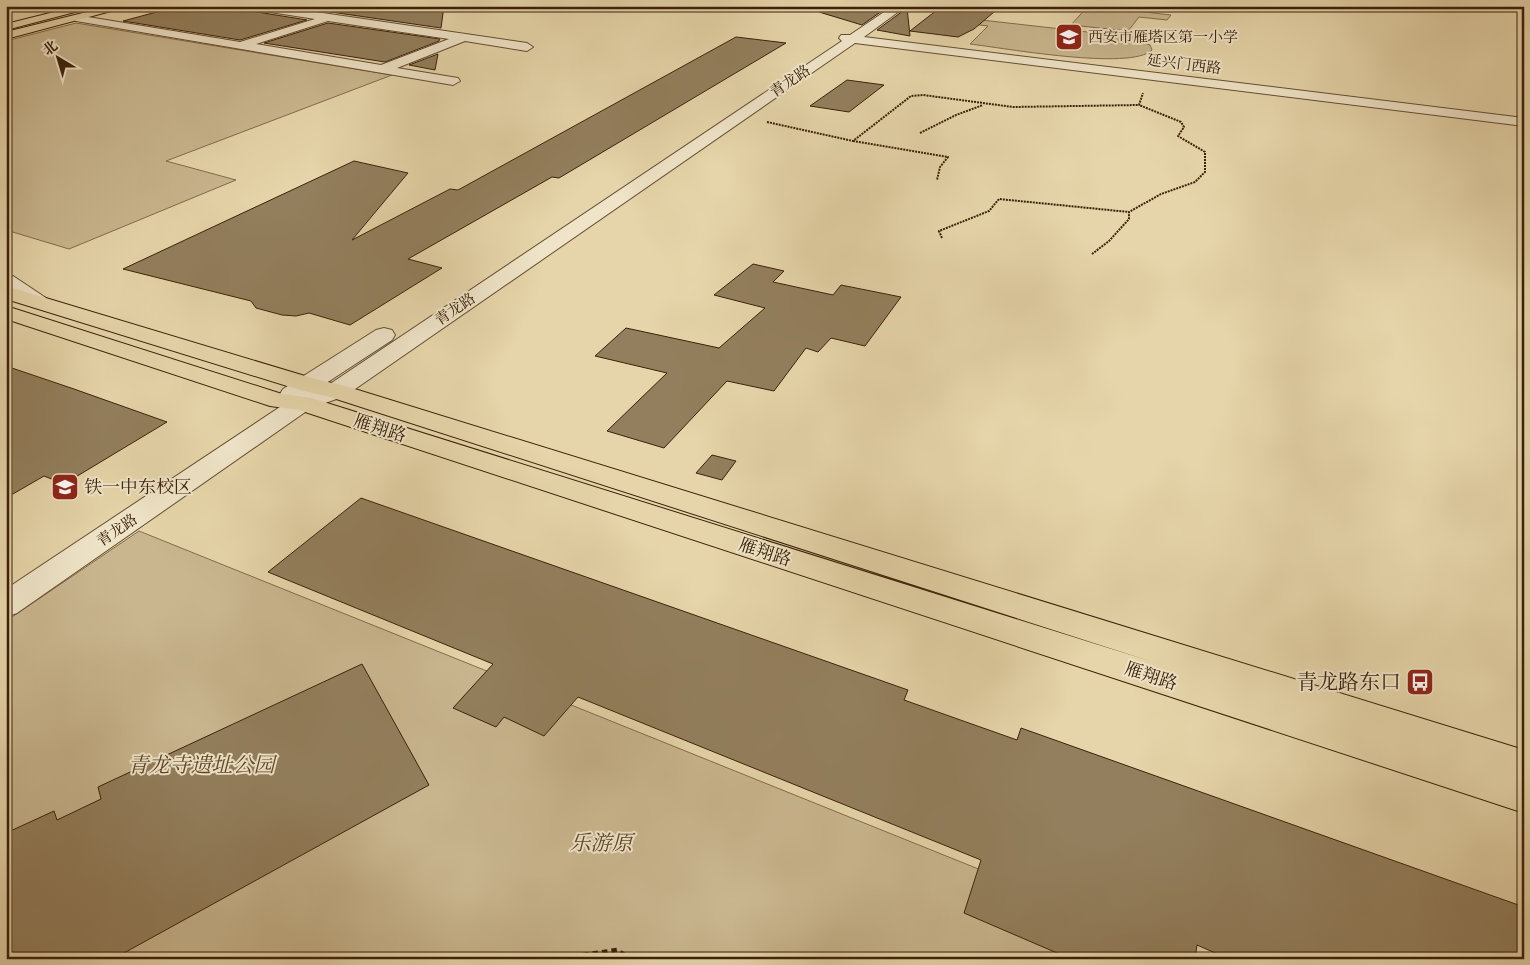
<svg xmlns="http://www.w3.org/2000/svg" width="1530" height="965" font-family="'IM FELL Great Primer','Noto Serif SC',serif">
<style>
.green{fill:#c9b68f;stroke:#826c4c}
.building{fill:#937f5d;stroke:#3a2109}
.lines{fill:none;stroke-linecap:round;stroke-linejoin:round}
.minor-casing{stroke:#654e31;stroke-width:2}
.major-casing{stroke:#3a2109;stroke-width:2}
.highway-casing{stroke:#3a2109;stroke-width:2}
.path-far1{stroke:#3a2109;stroke-width:2;stroke-dasharray:2 1;stroke-linecap:butt}
.path{stroke:#3a2109;stroke-width:4.5;stroke-dasharray:5.5 4;stroke-linecap:butt}
.minor{fill:#efe4c8;fill-rule:evenodd}
.major{fill:#e6d5aa;fill-rule:evenodd}
.highway{fill:#e6d5aa;fill-rule:evenodd}
.labels{text-anchor:middle;dominant-baseline:central;stroke-width:4;stroke-linejoin:round;paint-order:stroke}
.far-poi-label{font-size:15px;fill:#3a2109;stroke:#efe4c8;text-anchor:start}
.far-street-label{font-size:15px;fill:#3a2109;stroke:#efe4c8}
.street-label{font-size:18px;fill:#3a2109;stroke:#efe4c8}
.poi-label{font-size:18px;fill:#3a2109;stroke:#efe4c8;text-anchor:start}
.near-poi-label{font-size:21px;fill:#3a2109;stroke:#efe4c8;text-anchor:end}
.near-park-label{font-size:21px;font-style:italic;fill:#5e462a;stroke:#efe4c8}
</style>
<rect width="100%" height="100%" fill="#e6d5aa"/>
<filter id="stains"><feTurbulence type="fractalNoise" baseFrequency=".004" numOctaves="4"/><feColorMatrix values="0 0 0 0 .2 0 0 0 0 .09 0 0 0 0 .02 0 0 0 .5 -.17"/></filter>
<radialGradient id="worn" r=".72"><stop offset=".6" stop-color="#630" stop-opacity="0"/><stop offset="1" stop-color="#630" stop-opacity=".3"/></radialGradient>
<g class="green">
<polygon points="1088,6 1092,6 1171,15 1167,20 1139,17 1128,31 1071,25"/>
<path d="M937,15L1141,38L1139,41L1150,45L1152,50C1131,71 1004,48 970,44L988,26L930,19Z"/>
<polygon points="76,23 392,75 166,161 236,180 69,249 6,230 6,41"/>
<polygon points="139,531 1202,959 6,959 6,621"/>
</g>
<g class="building">
<polygon points="179,6 244,6 251,11 307,20 240,40 123,21"/>
<polygon points="290,6 444,6 441,28"/>
<polygon points="820,6 889,6 862,25 819,12"/>
<polygon points="942,6 1001,6 974,29 958,37 910,31"/>
<polygon points="907,8 910,36 877,30"/>
<polygon points="328,23 440,39 439,41 385,62 264,43"/>
<polygon points="736,37 786,43 559,178 552,177 408,259 442,268 350,325 309,313 296,316 282,315 256,308 251,301 123,269 354,161 408,173 352,240 450,189 458,190"/>
<polygon points="438,54 435,70 409,65"/>
<polygon points="847,80 884,85 849,112 810,106"/>
<polygon points="753,264 784,271 773,282 833,295 841,285 901,297 865,346 831,338 818,352 806,348 774,391 727,381 664,448 607,431 667,373 595,356 626,328 719,348 765,308 714,295"/>
<polygon points="6,366 74,389 167,422 64,484 44,476 6,498"/>
<polygon points="712,455 736,461 722,480 696,473"/>
<polygon points="361,498 908,690 904,700 1017,740 1021,728 1524,907 1524,959 1229,959 1197,945 1195,959 1071,959 964,913 981,860 578,697 544,736 504,717 496,727 453,708 493,664 268,572"/>
<polygon points="362,664 429,785 113,959 6,959 6,833 54,811 57,820 101,799 98,787"/>
</g>
<g class="lines">
<g class="minor-casing">
<g id="minor">
<path d="M246,6H275L527,43L533,47L527,51L465,41L397,68L458,78L460,81L453,85L76,21L70,18L76,15L240,42L315,19L251,9ZM328,21L449,39L381,65L256,44Z"/>
<polygon points="893,6 906,6 864,37 1524,118 1524,126 855,43 345,396 311,408 17,613 6,617 6,589 289,401 283,399 280,394 283,389 376,330 384,328 392,330 395,335 392,340 314,391 327,386 842,41 839,38 841,35 850,35"/>
<path d="M6,274L13,276L46,298L50,302L46,306C31,310 19,298 6,289Z"/>
</g>
</g>
<g class="major-casing">
<g id="major">
<polygon points="6,6 20,6 6,11"/>
<polygon points="111,6 130,6 6,39 6,32"/>
<polygon points="6,286 315,379 345,386 1524,750 1524,813 299,410 270,406 6,319 6,306 282,394 311,398 1153,662 330,397 300,390 6,299"/>
</g>
</g>
<g class="highway-casing">
<polygon id="highway" points="78,6 98,6 6,30 6,24"/>
</g>
<g class="path-far1">
<polyline points="767,122 853,141 911,96 923,95 1013,107 1139,105 1143,93"/>
<polyline points="920,133 956,115 983,105"/>
<polyline points="853,141 948,157 940,167 937,180"/>
<polyline points="942,238 939,231 989,211 999,199 1129,212"/>
<polyline points="1092,254 1109,241 1129,219 1129,212 1161,194 1195,182 1205,172 1205,152 1178,136 1184,127 1181,122 1139,105"/>
</g>
<g class="path">
<polyline points="555,959 617,950 631,959"/>
<polyline points="614,959 617,950"/>
</g>
<use href="#minor" class="minor"/>
<use href="#major" class="major"/>
<use href="#highway" class="highway"/>
</g>
<defs>
<g id="school-square" transform="scale(1.4375)"><rect x="-9" y="-9" width="18" height="18" rx="4" fill="#8f2418" stroke="#efe4c8"/><path d="M0-5L7-2L0 1L-7-2ZM-4 1L0 2.5L4 1V4Q0 6-4 4Z" fill="#fff"/></g>
<g id="bus-square" transform="scale(1.4375)"><rect x="-9" y="-9" width="18" height="18" rx="4" fill="#8f2418" stroke="#efe4c8"/><path d="M-5-6H5V4H4V6H2V4H-2V6H-4V4H-5ZM-3.5-4V0h7V-4ZM-3.5 1.2v1.5H-2V1.2ZM2 1.2v1.5H3.5V1.2Z" fill="#fff"/></g>
</defs>
<g fill-rule="evenodd">
<use href="#school-square" x="1069" y="37"/>
<use href="#school-square" x="65" y="487"/>
<use href="#bus-square" x="1420" y="682"/>
</g>
<g class="labels">
<g class="far-poi-label">
<text x="1088" y="37">西安市雁塔区第一小学</text>
</g>
<g class="far-street-label">
<text transform="translate(1184 64) rotate(7)">延兴门西路</text>
<text transform="translate(790 81) rotate(-34)">青龙路</text>
<text transform="translate(455 309) rotate(-34)">青龙路</text>
<text transform="translate(117 530) rotate(-34)">青龙路</text>
</g>
<g class="street-label">
<text transform="translate(380 428) rotate(18)">雁翔路</text>
<text transform="translate(765 552) rotate(18)">雁翔路</text>
<text transform="translate(1151 676) rotate(18)">雁翔路</text>
</g>
<g class="poi-label">
<text x="84" y="487">铁一中东校区</text>
</g>
<g class="near-poi-label">
<text x="1401" y="682">青龙路东口</text>
</g>
<g class="near-park-label">
<text x="201" y="765">青龙寺遗址公园</text>
<text x="601" y="843">乐游原</text>
</g>
</g>
<rect width="1530" height="965" fill="none" stroke="#e6d5aa" stroke-width="25"/>
<rect x="8" y="8" width="1515" height="950" fill="none" stroke="#3a2109" stroke-width="2.5"/>
<rect x="12" y="12" width="1505" height="940" fill="none" stroke="#3a2109"/>
<g transform="translate(58 58) rotate(322)" stroke="#efe4c8" stroke-width="4" paint-order="stroke">
<path d="M0-4L9 19L0 12L-9 19Z" fill="#3a2109"/>
<text y="-8" font-size="14" font-weight="bold" text-anchor="middle" fill="#3a2109">北</text>
</g>
<rect width="100%" height="100%" filter="url(#stains)"/>
<rect width="100%" height="100%" fill="url(#worn)"/>
</svg>
